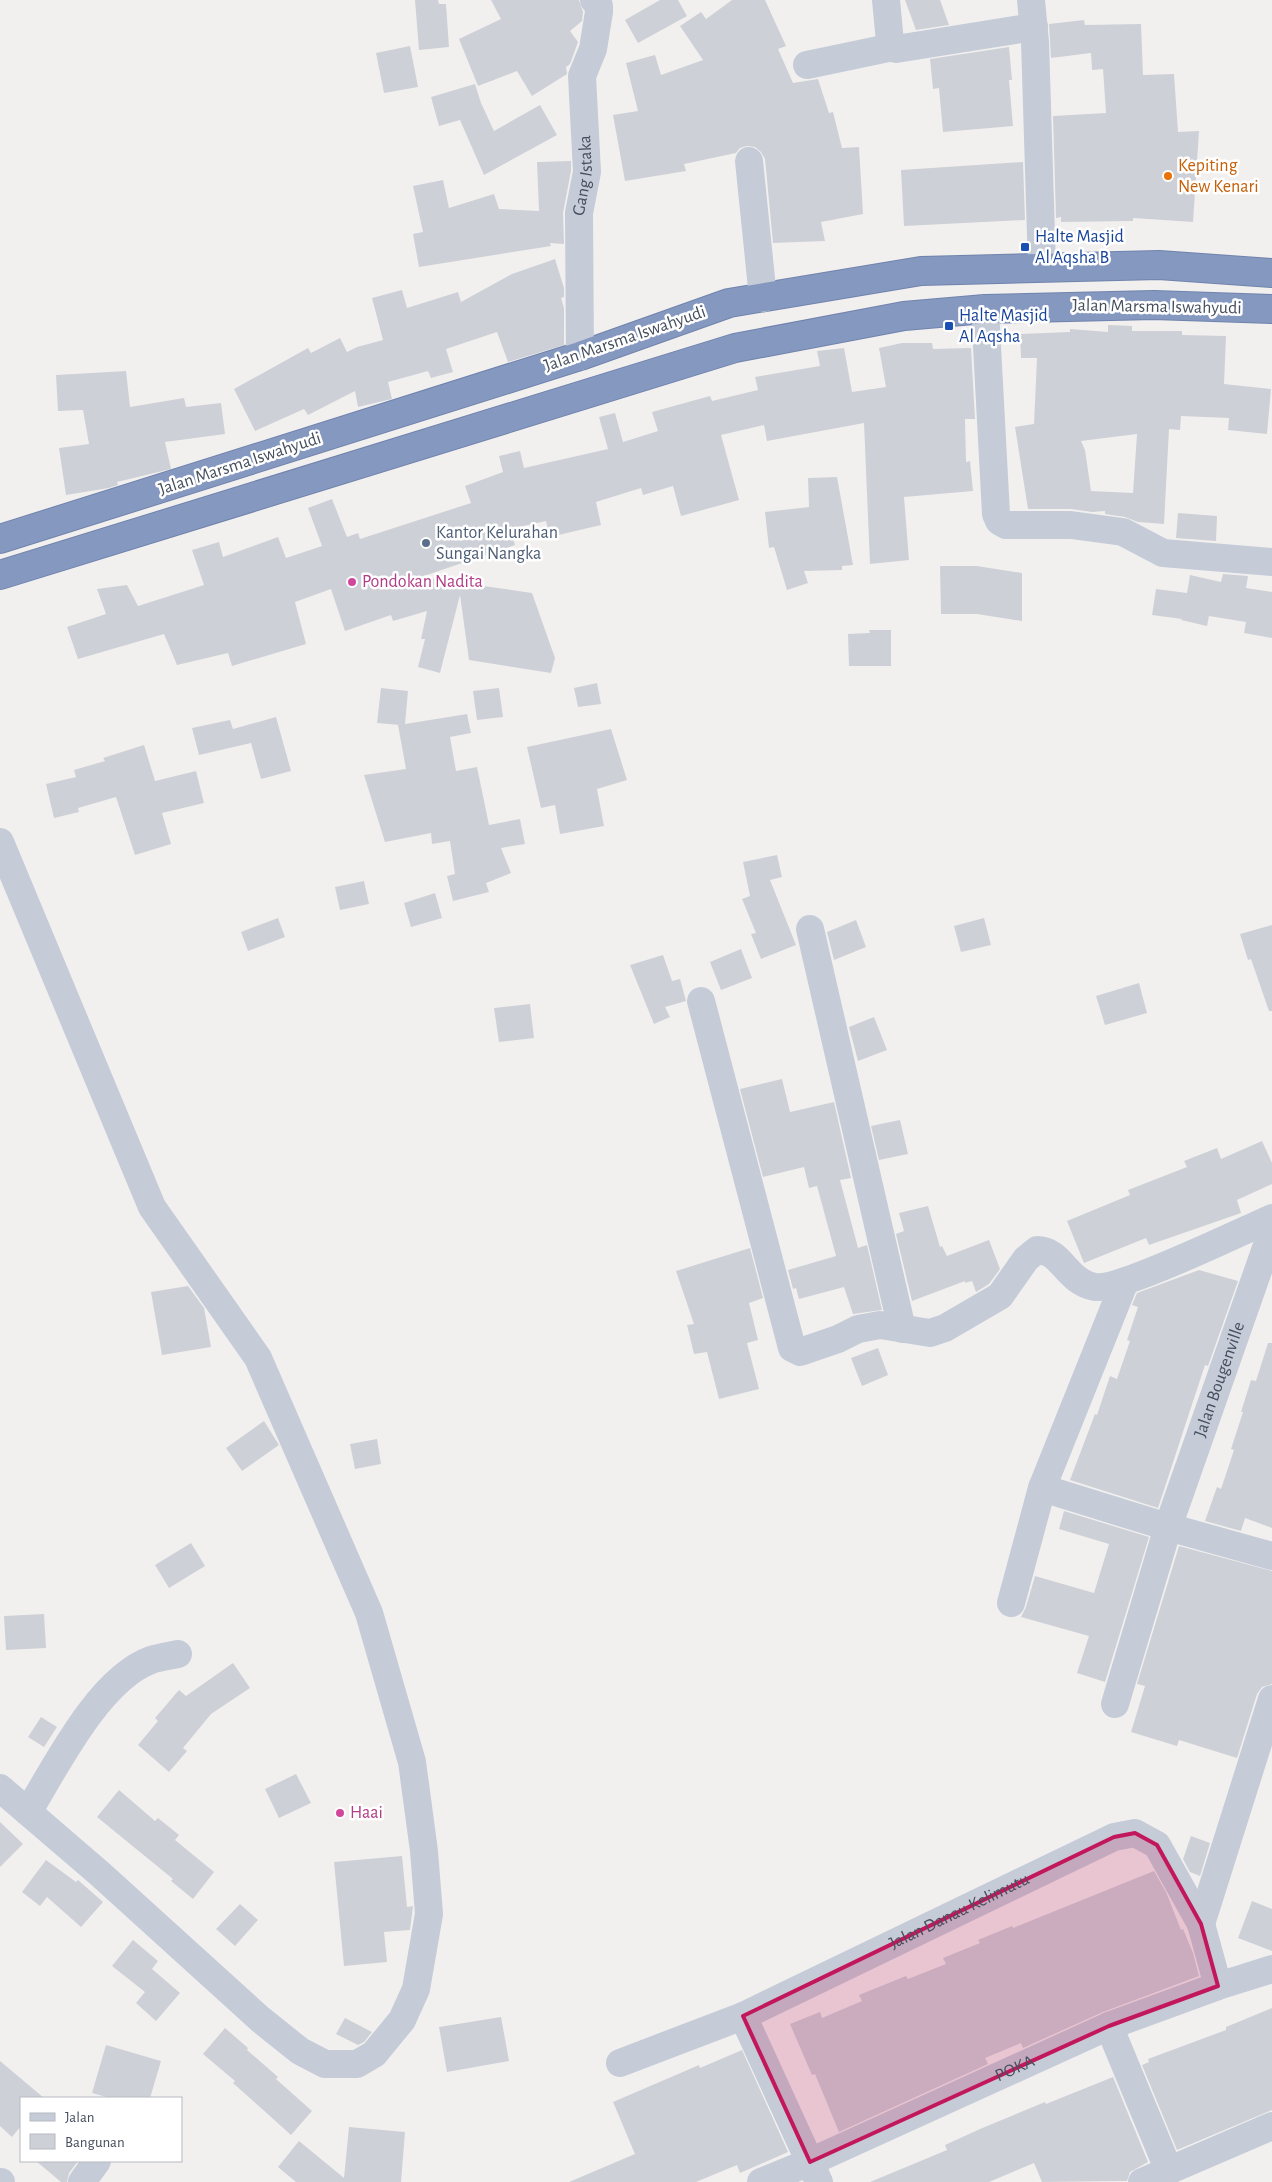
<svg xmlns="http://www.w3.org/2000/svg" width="1272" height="2182" font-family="'Alegreya Sans',sans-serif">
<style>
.building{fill:#ced0d7;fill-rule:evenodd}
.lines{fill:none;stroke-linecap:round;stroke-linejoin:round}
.highway-casing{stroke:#7083ac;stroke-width:30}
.minor{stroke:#c5ccd8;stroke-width:28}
.highway{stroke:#8598c0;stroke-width:28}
.marked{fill:#c2185b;fill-opacity:0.2;stroke:#c2185b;stroke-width:4;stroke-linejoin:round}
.food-dot{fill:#e8710a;stroke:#fff;stroke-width:2}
.transit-dot{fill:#1a4fb4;stroke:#fff;stroke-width:2}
.service-dot{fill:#5c6f8a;stroke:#fff;stroke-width:2}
.hotel-dot{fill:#d1479c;stroke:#fff;stroke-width:2}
.labels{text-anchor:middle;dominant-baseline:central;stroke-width:5;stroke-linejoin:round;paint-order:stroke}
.food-label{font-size:18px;fill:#c56008;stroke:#fff;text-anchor:start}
.street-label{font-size:18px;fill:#464f5e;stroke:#fff}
.transit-label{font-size:18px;fill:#164399;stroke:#fff;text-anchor:start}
.service-label{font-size:18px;fill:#4e5e75;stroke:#fff;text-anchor:start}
.hotel-label{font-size:18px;fill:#b23c85;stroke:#fff;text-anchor:start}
</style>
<rect width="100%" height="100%" fill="#f2f0ef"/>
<g class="building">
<polygon points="415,0 438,0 439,4 446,4 449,47 419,50"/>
<polygon points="491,0 579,0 583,12 582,21 570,31 578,42 570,64 566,67 567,74 532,96 517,71 478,86 459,39 501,19"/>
<polygon points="660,0 678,0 687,16 638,43 625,20"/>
<polygon points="732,0 765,0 786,46 778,49 793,83 818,79 829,113 833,112 842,148 859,147 863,214 821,222 825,241 773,243 765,159 761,152 755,147 747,146 740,148 736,153 684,164 686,171 625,181 613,115 638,111 626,63 655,55 661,75 703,60 680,26 701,12 706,19"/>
<polygon points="905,0 940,0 949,25 916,30"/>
<polygon points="1084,20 1085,25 1141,24 1143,75 1174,74 1178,132 1199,131 1193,222 1133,218 1133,221 1061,222 1061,217 1056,218 1053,116 1106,113 1103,69 1092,70 1091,53 1051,58 1049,24"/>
<polygon points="410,46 418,87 384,93 376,53"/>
<polygon points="1009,47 1012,80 1009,80 1013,126 943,132 939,88 933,89 930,59"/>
<polygon points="475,84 481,103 494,131 540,105 557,135 484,175 460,120 439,126 431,97"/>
<polygon points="571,161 571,171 563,213 564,244 550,243 551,246 419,267 413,234 423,232 413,186 443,180 449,208 494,194 499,209 539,211 537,162"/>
<polygon points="1023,162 1025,220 904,226 901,170"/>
<polygon points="555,259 564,288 564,297 561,298 564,308 564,345 508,362 497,332 446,349 453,372 431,378 428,371 388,382 392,399 358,407 355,391 308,415 304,409 255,431 234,389 308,348 311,353 340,338 347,352 357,347 383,340 372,298 402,290 407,308 458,292 461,302 512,274"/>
<path d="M1108,325L1132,326V331H1182V335L1226,336L1224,384L1271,389L1267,434L1228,430L1229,418L1181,416L1180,430L1169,429L1164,524L1138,522L1125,517L1105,514V511L1092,512L1071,509H1028L1015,427L1034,424L1037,358H1021L1020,334L1070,332V329L1108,332ZM1137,434L1133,493L1091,491L1085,450L1081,441Z"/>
<polygon points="902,343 932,343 933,349 971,348 975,419 965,419 966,462 970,461 973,491 904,497 909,560 870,564 864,423 767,441 764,425 721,435 739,500 681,516 673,486 643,495 641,488 596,502 601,525 550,537 546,521 510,529 515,545 421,577 532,593 555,658 551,673 469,660 460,595 440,673 418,667 425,639 421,639 427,611 393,621 391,615 345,631 331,589 295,602 306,644 232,666 228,653 177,665 164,634 78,659 67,627 106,614 97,589 127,585 138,606 204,585 192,550 219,542 223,557 278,537 286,558 322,546 308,508 332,499 347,537 358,533 360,539 471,503 465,486 503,472 499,456 520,451 524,468 608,449 599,417 615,413 623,442 658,431 652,412 710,396 712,401 758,390 755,377 820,366 817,351 844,348 852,392 886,387 879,348"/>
<polygon points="126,371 130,407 184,398 186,407 221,403 225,434 165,442 171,469 117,482 118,485 109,488 66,495 59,448 89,444 83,410 58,411 56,375"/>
<polygon points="837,477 853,565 842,566 842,570 804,571 808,583 787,590 774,547 769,548 765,512 809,507 808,478"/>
<polygon points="1178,513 1217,516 1216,541 1176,538"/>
<polygon points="940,566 977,566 1022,573 1022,621 977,614 941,614"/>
<polygon points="1223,574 1248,576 1246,588 1272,592 1272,638 1244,633 1246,622 1209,616 1207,626 1181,620 1182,619 1152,615 1156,589 1187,593 1190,575 1221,582"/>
<polygon points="869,630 891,630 891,666 849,666 848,634 870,633"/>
<polygon points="597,683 601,704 578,707 574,688"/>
<polygon points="381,688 408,691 405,724 467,714 471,733 450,737 456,771 477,767 489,825 520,819 525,844 501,848 511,873 486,883 489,892 453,901 447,876 455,874 450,841 432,844 431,833 385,842 364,775 406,769 398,725 400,725 377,723"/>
<polygon points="499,688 503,717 477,720 473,691"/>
<polygon points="276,717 291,771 261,779 251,743 199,755 192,728 230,720 233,729"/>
<polygon points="611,729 627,780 597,789 604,826 560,834 555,805 541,808 527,747"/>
<polygon points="144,745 155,781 196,771 204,803 162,813 171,844 135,855 116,797 78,808 79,812 54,818 46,784 76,777 74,770 105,761 103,758"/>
<polygon points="777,855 782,877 770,880 796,945 761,959 751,934 756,933 742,899 750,896 743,862"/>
<polygon points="364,881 369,904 340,910 335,887"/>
<polygon points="435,893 442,918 411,927 404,903"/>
<polygon points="278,918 285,937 248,951 241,932"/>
<polygon points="984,918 991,945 961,952 954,926"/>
<polygon points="856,920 866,947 834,960 827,932"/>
<polygon points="1272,925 1272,1011 1269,1011 1251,959 1248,960 1240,934"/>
<polygon points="741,949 752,978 721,990 710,962"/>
<polygon points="663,955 672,981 680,979 686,1001 665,1007 670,1017 654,1024 630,965"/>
<polygon points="1139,983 1147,1013 1105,1025 1096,996"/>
<polygon points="530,1004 534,1038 499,1042 494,1008"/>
<polygon points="874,1017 887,1050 858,1061 849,1027"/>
<polygon points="782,1079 790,1112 834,1102 851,1178 840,1180 858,1248 867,1245 882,1310 853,1314 844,1287 799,1299 796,1288 793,1289 788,1270 836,1256 817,1186 809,1188 804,1167 763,1177 740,1089"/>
<polygon points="900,1120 908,1154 879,1160 871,1126"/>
<polygon points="1262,1141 1272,1163 1272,1184 1237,1200 1241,1213 1149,1245 1146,1238 1084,1263 1067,1221 1130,1195 1128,1190 1187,1167 1184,1161 1217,1148 1221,1159"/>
<polygon points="928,1206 940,1247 942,1246 947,1256 989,1240 1000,1269 989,1284 976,1292 972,1281 965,1283 965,1281 912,1301 896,1234 904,1231 899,1213"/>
<polygon points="750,1248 763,1298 749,1303 758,1340 747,1343 759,1389 719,1399 707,1352 694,1354 687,1325 694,1324 676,1271"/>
<polygon points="1199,1270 1238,1281 1208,1366 1205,1365 1158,1508 1070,1480 1095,1414 1097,1415 1110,1376 1117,1379 1130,1341 1127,1340 1138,1307 1132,1305 1137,1293"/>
<polygon points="188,1286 204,1308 211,1347 162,1355 151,1292"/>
<polygon points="1268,1343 1272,1343 1272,1528 1245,1518 1241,1531 1205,1521 1217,1487 1221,1489 1234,1450 1231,1449 1243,1412 1241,1412 1251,1380 1256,1381"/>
<polygon points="878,1348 888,1375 862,1386 851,1358"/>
<polygon points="264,1421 279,1445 242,1471 226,1448"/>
<polygon points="377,1439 381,1464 355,1469 350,1444"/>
<polygon points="1064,1511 1149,1537 1105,1682 1077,1673 1089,1636 1021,1617 1026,1607 1035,1576 1094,1593 1109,1544 1059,1529"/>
<polygon points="191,1543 205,1566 169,1588 155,1565"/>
<polygon points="1179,1546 1272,1571 1272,1684 1262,1687 1257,1694 1237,1758 1179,1740 1177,1746 1131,1732 1145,1686 1137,1684"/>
<polygon points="44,1614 46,1648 6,1650 4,1616"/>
<polygon points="233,1663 250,1688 211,1714 183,1748 187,1751 169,1772 138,1745 158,1721 155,1718 179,1690 186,1696"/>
<polygon points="41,1717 57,1727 44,1747 28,1737"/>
<polygon points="296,1774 311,1803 279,1818 265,1789"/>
<polygon points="119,1790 155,1821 158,1818 179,1835 175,1840 214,1872 193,1899 171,1881 173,1879 97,1817"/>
<polygon points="0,1822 23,1844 0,1867"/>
<polygon points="1191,1836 1210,1843 1200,1876 1190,1872 1183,1859"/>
<polygon points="402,1856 407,1907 413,1906 410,1930 384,1932 387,1962 344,1966 334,1862"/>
<polygon points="46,1860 76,1882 78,1880 103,1902 81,1927 47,1897 40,1906 22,1892"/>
<polygon points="1154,1871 1166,1892 1181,1930 1183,1929 1193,1953 1199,1976 1103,2012 1023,2048 1021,2043 985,2058 988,2064 839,2132 815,2074 812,2075 790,2024 820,2012 822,2018 862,2001 859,1995 906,1976 908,1979 946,1964 943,1958 980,1943 978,1940 1012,1926 1013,1928"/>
<polygon points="1252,1901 1272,1909 1272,1951 1238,1938"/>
<polygon points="240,1904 258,1920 235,1946 216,1929"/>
<polygon points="133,1940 158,1961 152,1969 180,1993 156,2021 136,2003 145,1992 112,1966"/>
<polygon points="1272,2008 1272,2110 1177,2150 1142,2065 1149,2062 1148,2059 1226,2030 1226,2027"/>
<polygon points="501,2017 509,2061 447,2072 439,2027"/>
<polygon points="345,2018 372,2032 364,2042 358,2045 336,2034"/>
<polygon points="225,2028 248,2048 247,2050 278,2077 276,2079 312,2111 291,2135 233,2083 235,2081 203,2054"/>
<polygon points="106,2045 161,2061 150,2098 110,2098 92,2093"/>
<polygon points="742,2050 788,2152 740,2173 737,2165 696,2182 569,2182 635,2154 613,2102 699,2065 700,2068"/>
<polygon points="0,2061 44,2098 21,2098 21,2126 12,2137 0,2126"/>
<polygon points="1113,2077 1148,2162 1130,2172 1127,2181 1042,2182 1034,2163 989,2182 870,2182 947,2150 945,2145 980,2129 1045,2102 1046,2104"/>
<polygon points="349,2127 405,2132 401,2182 296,2182 278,2167 299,2141 344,2178"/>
<polygon points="36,2161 78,2161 69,2173 67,2182 61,2182"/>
</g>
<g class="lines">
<g class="highway-casing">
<g id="highway">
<polyline points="0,539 580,356 729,303 921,271 1159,265 1272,273"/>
<polyline points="0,575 735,348 904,316 985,309 1154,305 1272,309"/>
</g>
</g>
<g class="minor">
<polyline points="886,0 890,42 896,49 1034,27"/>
<polyline points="1031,0 1035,42 1042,267"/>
<polyline points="807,65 893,47"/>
<polyline points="749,161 763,298"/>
<polyline points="985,309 996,514 999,521 1006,525 1071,525 1123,532 1163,553 1272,562"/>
<path id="s1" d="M580,356L579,213L587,172L582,76L593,49L599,12V6L594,0"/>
<polyline points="0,842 152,1207 258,1358 369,1613 412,1762 424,1851 429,1914 416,1989 402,2020 374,2054 357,2064 325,2064 300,2051 260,2019 99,1873 0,1788"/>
<polyline points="810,929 902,1329"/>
<path d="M701,1001L792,1348L800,1352L838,1339L858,1329L880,1325L930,1333L945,1328L1000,1296L1026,1259L1037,1250C1062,1250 1066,1282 1095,1287C1119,1291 1242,1231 1272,1218"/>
<polyline points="1125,1281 1042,1488 1168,1527 1272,1556"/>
<polyline points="1011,1603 1042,1488"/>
<path id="s2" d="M1115,1704L1168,1527L1272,1231"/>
<path d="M28,1812C56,1766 99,1679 151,1660C160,1657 169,1656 178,1654"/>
<polyline points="1201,1924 1272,1699"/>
<polyline points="743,2016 819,2182"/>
<polyline points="1109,2026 1169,2171"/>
<path id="s3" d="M620,2063L743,2016L1114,1837L1135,1833L1157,1845L1201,1924L1218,1986"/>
<polyline points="0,2182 1,2182"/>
<polyline points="82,2182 97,2161"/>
<path id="s4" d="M761,2182L810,2162L1109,2026L1218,1986L1272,1969"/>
<polyline points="1142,2182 1272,2126"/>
</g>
<use href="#highway" class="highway"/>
</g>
<path class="marked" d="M1135,1833L1157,1845L1201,1924L1218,1986L1109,2026L810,2162L743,2016L1114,1837Z"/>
<circle class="food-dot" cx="1168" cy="176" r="5"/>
<g class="transit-dot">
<rect x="1020" y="242" width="10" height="10" rx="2.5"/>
<rect x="944" y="321" width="10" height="10" rx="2.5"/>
</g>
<circle class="service-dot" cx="426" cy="543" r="5"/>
<g class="hotel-dot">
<circle cx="352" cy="582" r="5"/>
<circle cx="340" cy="1813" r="5"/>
</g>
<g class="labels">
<g class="food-label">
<text x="1178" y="166">Kepiting<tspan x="1178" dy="21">New Kenari</tspan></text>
</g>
<g class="street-label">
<text stroke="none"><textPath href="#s1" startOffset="181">Gang Istaka</textPath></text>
<text transform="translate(1157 307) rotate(1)">Jalan Marsma Iswahyudi</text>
<text transform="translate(625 339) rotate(-19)">Jalan Marsma Iswahyudi</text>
<text transform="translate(240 464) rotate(-18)">Jalan Marsma Iswahyudi</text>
<text stroke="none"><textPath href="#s2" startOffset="341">Jalan Bougenville</textPath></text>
<text stroke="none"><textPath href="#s3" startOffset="372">Jalan Danau Kelimutu</textPath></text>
<text stroke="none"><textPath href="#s4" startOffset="278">POKA</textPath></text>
</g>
<g class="transit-label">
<text x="1035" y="237">Halte Masjid<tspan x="1035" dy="21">Al Aqsha B</tspan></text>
<text x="959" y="316">Halte Masjid<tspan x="959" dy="21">Al Aqsha</tspan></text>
</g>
<g class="service-label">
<text x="436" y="533">Kantor Kelurahan<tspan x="436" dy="21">Sungai Nangka</tspan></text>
</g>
<g class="hotel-label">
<text x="362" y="582">Pondokan Nadita</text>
<text x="350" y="1813">Haai</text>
</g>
</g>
<rect x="20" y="2097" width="162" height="65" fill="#ffffff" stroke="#b5b9bf"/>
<rect x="30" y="2113" width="25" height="8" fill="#c5ccd8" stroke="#b5b9bf"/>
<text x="65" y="2122" font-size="15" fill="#464f5e">Jalan</text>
<rect x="30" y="2134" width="25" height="15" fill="#ced0d7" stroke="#b5b9bf"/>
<text x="65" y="2147" font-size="15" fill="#464f5e">Bangunan</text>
</svg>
